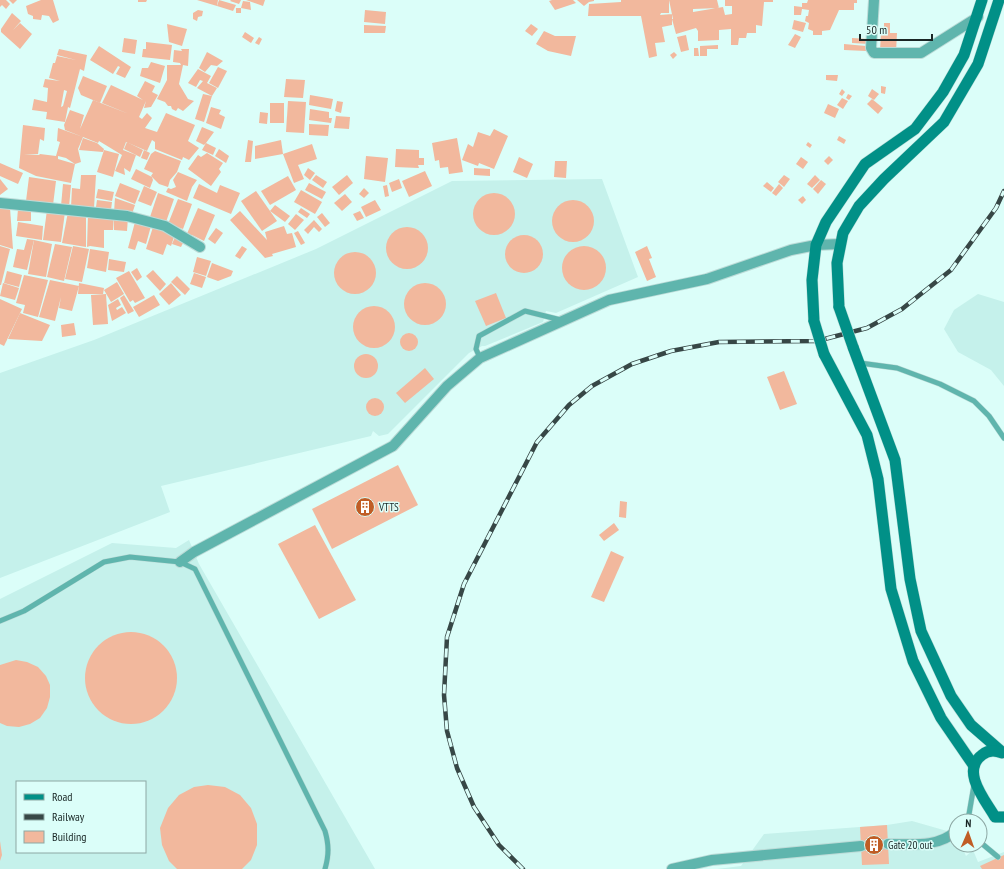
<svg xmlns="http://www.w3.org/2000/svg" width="1004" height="869" font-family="'PT Sans Narrow',sans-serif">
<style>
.built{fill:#c5f1eb;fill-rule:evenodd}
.building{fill:#f2b89d;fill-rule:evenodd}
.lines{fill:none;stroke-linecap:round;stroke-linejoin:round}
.minor-tunnel{stroke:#b4d3cf;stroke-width:10;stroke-dasharray:10 5;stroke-linecap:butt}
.service-casing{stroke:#bcdbd7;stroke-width:6}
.minor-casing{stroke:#bcdbd7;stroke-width:12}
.secondary-casing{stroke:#bcdbd7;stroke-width:12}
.service{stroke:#5fb5ad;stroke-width:5}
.minor{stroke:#5fb5ad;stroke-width:10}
.secondary{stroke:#019087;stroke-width:11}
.rail-casing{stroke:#374746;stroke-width:4.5}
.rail{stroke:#dbfef9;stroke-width:3;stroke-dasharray:9;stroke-linecap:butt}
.secondary-bridge-casing{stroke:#bcdbd7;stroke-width:12;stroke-linecap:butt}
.secondary-bridge{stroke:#019087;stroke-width:11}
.labels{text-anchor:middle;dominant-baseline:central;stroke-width:3;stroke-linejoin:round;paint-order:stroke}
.poi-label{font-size:11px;fill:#192625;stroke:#dbfef9;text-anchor:start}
</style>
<rect width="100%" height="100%" fill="#dbfef9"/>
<g class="built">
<polygon points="602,179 638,277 556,313 546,311 543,322 485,346 482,346 469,353 388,434 379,436 373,431 371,436 161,486 170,512 0,578 0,373 94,340 316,249 452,181"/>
<polygon points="978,294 1004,302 1004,386 991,370 958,352 944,329 954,310"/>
<path d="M189,540L199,564L375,869H0V599L112,543L176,548ZM17,782H145V852H17Z"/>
<polygon points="912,821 954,833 956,845 961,845 966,856 973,850 978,862 1004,852 1004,869 717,869 741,866 764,834 887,825"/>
</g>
<g class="building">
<polygon points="0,0 6,0 10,4 6,9 2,5 0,7"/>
<polygon points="9,0 17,0 13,4"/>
<polygon points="41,0 53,0 59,20 53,23 49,16 42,15 41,20 33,19 33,16 28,14 26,6"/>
<polygon points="138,0 147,0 146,2 138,2"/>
<polygon points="197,0 218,0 217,6"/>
<polygon points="219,0 236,5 233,11 217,6"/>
<polygon points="231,0 241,0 239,4 230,1"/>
<polygon points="246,0 265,0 263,6"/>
<polygon points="552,0 573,0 576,3 555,10 549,1"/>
<polygon points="577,0 594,0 594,1 589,2 584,6"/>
<polygon points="621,0 669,0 669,13 661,13 660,15 672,14 672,19 673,19 669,0 717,0 719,8 693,9 693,12 723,7 725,15 732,14 732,6 725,6 725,0 773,0 773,2 764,2 762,26 756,25 756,33 747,33 746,38 739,38 738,45 731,45 731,29 719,30 719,40 698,41 698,31 696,28 676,34 672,19 672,25 662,27 665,42 655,43 657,56 649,58 641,16 588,16 589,4 621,2"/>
<polygon points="808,0 857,0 857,3 854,3 854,10 839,10 830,30 822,31 822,35 813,35 813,31 808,29 809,23 805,21 806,16 808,16 809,10 802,9 801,15 794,15 794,6 802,7 802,3 807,3"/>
<polygon points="243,1 250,2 251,10 241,8"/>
<rect x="236" y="8" width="5" height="5"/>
<polygon points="198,10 203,11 202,16 198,17 197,21 193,19 193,13"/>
<polygon points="365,10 386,12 385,24 364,22"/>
<polygon points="12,13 21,21 13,30 20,23 32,34 20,49 1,32 1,29"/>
<polygon points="794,20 806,23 803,32 792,29"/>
<polygon points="884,23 890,23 890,33 897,33 896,52 880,51 881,32 884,32"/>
<polygon points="167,24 187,29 182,46 169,42"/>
<polygon points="531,24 538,29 532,36 525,31"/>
<polygon points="364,25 386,26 385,33 364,33"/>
<polygon points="544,31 555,36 576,36 571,56 548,51 536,44"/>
<polygon points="245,32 254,38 251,43 242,37"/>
<polygon points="795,34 801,37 795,48 788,45"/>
<polygon points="686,35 689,50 681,52 677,37"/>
<polygon points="259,37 262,39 259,45 255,43"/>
<polygon points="124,38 137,40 135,54 122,52"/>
<polygon points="852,38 869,39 869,44 852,43"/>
<polygon points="146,42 172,45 170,60 142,57 143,49 146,49"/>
<polygon points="844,44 866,46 866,51 844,50"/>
<polygon points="718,45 718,49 707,49 707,56 700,56 700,46"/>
<polygon points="99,46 131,67 125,78 116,74 120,67 118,66 113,74 90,60"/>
<polygon points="694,48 698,48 699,56 694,56"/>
<path d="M59,49L87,55L84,71L80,69L70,108L68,107L65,122L46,119L47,112L32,110L34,99L47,102L48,88L43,87L45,79L60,81L49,78L53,63H55L57,56L76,60L57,55ZM64,90L67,91L63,106L61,107Z"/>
<polygon points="181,49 189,49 188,66 183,65 179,84 188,99 194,101 183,111 178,108 176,111 172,109 171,106 168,106 165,102 157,99 167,80 167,65 181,65 180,63 173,62 174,50 182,51"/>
<polygon points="207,52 223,61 217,66 211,65 205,72 199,68"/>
<polygon points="674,52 677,55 673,59 670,55"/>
<polygon points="151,62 165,66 160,83 140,76 142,68 148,68"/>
<polygon points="218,67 227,71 218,88 209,83"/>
<polygon points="198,69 211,76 207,83 217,88 212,96 197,88 203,81 200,80 196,87 188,83"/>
<polygon points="826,75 838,75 837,81 826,80"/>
<polygon points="83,76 107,86 100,103 81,95 78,88"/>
<polygon points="286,79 305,80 303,98 284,97"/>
<path d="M145,81L155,86L152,92L158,95L151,107L144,108L146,101L139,117L142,119L147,113L152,118L145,128L157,132L166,113L195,125L188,141L199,148L189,160L183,157L182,160L155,149V142L152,140L147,151L126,142L123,150L136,155L130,172L124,168L125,175L115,171L122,155L99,141L98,143L83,137L78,149L81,162L75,164L71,183L36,176L19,168L23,125L45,128L44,141L40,139L38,154H24L39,155L40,154L56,156L60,142L57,141L58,128L83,137L65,130L64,125L70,110L84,115L80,129L93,100L129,114L102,103L111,85L143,100L137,96ZM58,156L66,158L75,164L58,159Z"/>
<polygon points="881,86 886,87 885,94 881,93"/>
<polygon points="842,89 845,92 842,96 839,94"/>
<polygon points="872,89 879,94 874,100 868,96"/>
<polygon points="203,94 212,96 204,122 195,119"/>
<polygon points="848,94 852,96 849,100 846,98"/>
<polygon points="310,95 333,99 331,109 309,105"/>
<polygon points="842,98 848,101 843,109 837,105"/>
<polygon points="872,99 883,108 878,114 867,104"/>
<polygon points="288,101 306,102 304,133 286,132"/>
<polygon points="337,101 343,102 341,113 335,111"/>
<rect x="270" y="103" width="14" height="20"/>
<polygon points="828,104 839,109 835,118 824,113"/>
<polygon points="211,107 221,110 219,114 225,117 221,129 206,123"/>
<polygon points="310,109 329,112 329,118 332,118 331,123 309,120"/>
<polygon points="260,112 268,113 267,124 259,123"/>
<polygon points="336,116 350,117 349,129 334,128"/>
<polygon points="309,124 329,125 328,136 309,135"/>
<polygon points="202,127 214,132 206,143 216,148 213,155 202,150 206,143 204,145 196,141"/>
<polygon points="494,129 508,136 494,169 479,163 478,166 462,160 468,144 473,147 478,132 490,136"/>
<polygon points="839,136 846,140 844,144 837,140"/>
<polygon points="83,138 97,143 104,149 103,152 79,150"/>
<polygon points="457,138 463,172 449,174 448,167 440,168 439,160 435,161 432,143"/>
<polygon points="248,140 253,141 251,162 245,162"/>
<polygon points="281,140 283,154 255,159 255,146"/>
<polygon points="127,142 143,150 140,157 124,149"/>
<polygon points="808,142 812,145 810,148 806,145"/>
<polygon points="312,144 317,159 298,165 304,179 294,183 283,154"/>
<polygon points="219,149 229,156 226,163 215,156"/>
<polygon points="396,149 419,150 419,158 424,158 424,165 418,165 419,168 395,167"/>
<polygon points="104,150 119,154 113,177 97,172"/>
<polygon points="144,150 150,153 147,160 141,158"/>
<polygon points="155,151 181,161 177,172 170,180 168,187 159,184 151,176 153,173 144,169 151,154"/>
<polygon points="207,153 223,163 219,169 221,172 211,186 188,169 198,155 201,157"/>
<polygon points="366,156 388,158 385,182 364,179"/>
<polygon points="829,156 833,160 828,165 824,161"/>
<polygon points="519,157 533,164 527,178 513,172"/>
<polygon points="801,157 808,162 803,169 796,164"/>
<polygon points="555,161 567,161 566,178 554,177"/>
<polygon points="0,163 23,173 18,184 0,176"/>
<polygon points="308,168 315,173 310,180 304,175"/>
<polygon points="474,168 490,169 490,176 474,175"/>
<polygon points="136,169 152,177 153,180 150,188 131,179"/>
<polygon points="425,171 432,186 409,197 402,181"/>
<polygon points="178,172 197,180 192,187 187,201 166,192 168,188 171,189 176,187 173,180"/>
<polygon points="81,175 96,175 94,208 71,207 72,188 80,189"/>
<polygon points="316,175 327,182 323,188 312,180"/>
<polygon points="347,175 353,183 339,195 332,187"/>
<polygon points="784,175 790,179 784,187 778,182"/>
<polygon points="815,175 820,180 812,188 807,184"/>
<polygon points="288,176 296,190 270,205 261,191"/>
<polygon points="29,177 56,181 53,205 26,201"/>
<polygon points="0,179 8,189 0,195"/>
<polygon points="399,179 402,188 392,192 389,183"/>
<polygon points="821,180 826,184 818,194 813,189"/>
<polygon points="767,182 774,188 771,192 763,186"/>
<polygon points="120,183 140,191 135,204 115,196"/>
<polygon points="309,183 326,192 322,199 305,190"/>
<polygon points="63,184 71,185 69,207 61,206"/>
<polygon points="199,184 217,193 220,185 240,193 231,214 193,198"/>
<polygon points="779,184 783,188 776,196 772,193"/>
<polygon points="387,185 389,196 385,197 383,186"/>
<polygon points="144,186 157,192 151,206 138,201"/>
<polygon points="364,188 369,193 364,198 359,194"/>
<polygon points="98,189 114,192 112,201 96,198"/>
<polygon points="301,190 322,202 315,214 294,202"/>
<polygon points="256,191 277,221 262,231 241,201"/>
<polygon points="158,193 174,199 166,222 150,217"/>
<circle cx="494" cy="214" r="21"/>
<polygon points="345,194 352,202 342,211 334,203"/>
<polygon points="803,196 806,200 802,204 798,200"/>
<polygon points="115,198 135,205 132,214 114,212"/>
<polygon points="178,199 192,204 183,229 168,224"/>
<polygon points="97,200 112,202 111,210 96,207"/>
<polygon points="375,200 381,210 366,217 361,207"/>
<circle cx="573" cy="221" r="21"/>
<polygon points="275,205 290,216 285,222 270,211"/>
<polygon points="0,208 10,208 13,249 0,245"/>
<polygon points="198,208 215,215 204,241 192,235 191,238 186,236"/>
<polygon points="301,208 310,214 307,218 298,212"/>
<polygon points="18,209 31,210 31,221 17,221"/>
<polygon points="47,210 65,212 61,242 43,240"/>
<polygon points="240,211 267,240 265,232 284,226 287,234 292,233 296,247 272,254 273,256 265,258 230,220"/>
<polygon points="360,211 364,218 357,221 353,214"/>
<polygon points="68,212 86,213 86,247 62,243"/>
<polygon points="322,213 330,223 325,227 317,217"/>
<polygon points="88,214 114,215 113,230 104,230 104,248 90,246 87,247"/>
<polygon points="296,214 304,220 295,230 288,224"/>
<polygon points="114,216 128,217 127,231 114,230"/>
<polygon points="314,220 322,229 319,232 314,227 308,234 304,230"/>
<polygon points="18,222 43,226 42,240 16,236"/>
<polygon points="135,222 151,226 146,244 138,241 135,250 128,248"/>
<polygon points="153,227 175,234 171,246 167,244 163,255 146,249"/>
<circle cx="407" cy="248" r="21"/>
<polygon points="216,228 223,233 215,244 208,239"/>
<polygon points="298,231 305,243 301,245 294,233"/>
<circle cx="524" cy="254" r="19"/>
<polygon points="176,235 185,239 181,247 172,244"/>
<polygon points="27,239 34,240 27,270 13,267 17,249 24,250"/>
<polygon points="34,240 52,244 46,277 28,274"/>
<polygon points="55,244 72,247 64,281 47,277"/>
<polygon points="0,246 10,249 1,285 0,285"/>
<polygon points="73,246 89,249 82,282 65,279"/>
<polygon points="242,246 247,249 240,259 235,256"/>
<polygon points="647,246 652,258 649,259 656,277 647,281 635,252"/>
<circle cx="584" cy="268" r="22"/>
<polygon points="90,249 109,252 106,272 87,268"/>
<circle cx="355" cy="273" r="21"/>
<polygon points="197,257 211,261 206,276 193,272"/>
<polygon points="109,259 126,262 124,272 108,270"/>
<polygon points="212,263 233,271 231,276 218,281 207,277"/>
<polygon points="137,268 142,277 137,281 131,272"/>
<polygon points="153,270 166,284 160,291 146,276"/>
<polygon points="7,271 22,275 19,287 4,283"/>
<polygon points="129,271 145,298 135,303 133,300 130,302 116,278"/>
<polygon points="194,273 206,277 202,288 190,284"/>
<polygon points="24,275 48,280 38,317 23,313 25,305 16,303"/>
<polygon points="177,276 190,289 185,295 171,282"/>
<polygon points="50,280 79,286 72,311 59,308 61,297 55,321 39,317"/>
<polygon points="117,282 124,294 111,302 104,290"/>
<polygon points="3,283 19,288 15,300 0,296"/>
<polygon points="79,283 104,288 103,294 78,294"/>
<polygon points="171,283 181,295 169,305 159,294"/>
<circle cx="425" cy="304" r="21"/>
<polygon points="496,293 506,318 486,326 475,301"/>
<polygon points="106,294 108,324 93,325 91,295"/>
<polygon points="124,295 134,311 128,314 120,298"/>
<polygon points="154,295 160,305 139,317 133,307"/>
<polygon points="0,299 22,309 4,346 0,344"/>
<polygon points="118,299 121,305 116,308 117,310 122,307 126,313 112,321 108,305"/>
<circle cx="374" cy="327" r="21"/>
<polygon points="20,313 50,325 42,341 8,339"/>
<polygon points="74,323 76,335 62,337 61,325"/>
<circle cx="409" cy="342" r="9"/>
<circle cx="366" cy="366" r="12"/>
<polygon points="425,368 434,379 405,403 396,393"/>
<polygon points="784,371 797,404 780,410 767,377"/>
<circle cx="375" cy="407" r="9"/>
<polygon points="398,465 418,505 332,549 312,509"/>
<polygon points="620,501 627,502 626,518 619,517"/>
<polygon points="614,523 619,530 604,541 599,535"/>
<polygon points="315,525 356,600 319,619 278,544"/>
<polygon points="611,551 624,557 604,602 591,597"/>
<circle cx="131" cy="678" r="46"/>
<polygon points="16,660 27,662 38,667 46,676 50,685 50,697 47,708 40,718 30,724 19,727 7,726 0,723 0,665"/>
<polygon points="208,785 225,787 240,795 251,808 257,824 257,845 251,860 242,869 177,869 169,861 162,845 160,828 168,808 179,795 194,787"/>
<polygon points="887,825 889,864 862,865 860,827"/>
<polygon points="0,841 2,855 0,861"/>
<polygon points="1004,855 1004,869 982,869 980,866"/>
</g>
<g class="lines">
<polyline class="minor-tunnel" points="861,846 888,844"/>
<g class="service-casing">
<g id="service">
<polyline points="480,358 476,349 479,336 525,311 561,320"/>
<polyline points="860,363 897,368 940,384 974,401 989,416 1004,438"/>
<path d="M0,621L24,611L104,562L130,557L180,562L195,569L325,831C329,845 329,855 325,869"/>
<polyline points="968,820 974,785"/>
<polyline points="980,842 998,857"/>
</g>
</g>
<g class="minor-casing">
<g id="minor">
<polyline points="874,0 871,48 874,53 921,53 978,17"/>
<polyline points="0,203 127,216 165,226 200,247"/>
<polyline points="180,562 194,552 393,446 447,386 480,358 609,300 707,279 791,250 816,245 840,244"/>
<polyline points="966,821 968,820"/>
<path d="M888,844C911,844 938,848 956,831"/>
<polyline points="672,869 712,860 861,846"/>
</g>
</g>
<g class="secondary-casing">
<g id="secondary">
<polyline points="839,307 837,263 843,233 859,206 884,179 944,122 978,64 999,0"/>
<polyline points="814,321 812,280 816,245 826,222 865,164 915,129 943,92 964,55 982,0"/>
<polyline points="853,347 895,460 910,579 921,631 951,696 971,725 1002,752"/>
<polyline points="824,354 867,435 878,479 891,589 913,661 941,718 974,766"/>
<path d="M1002,753C995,750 988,750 982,755C960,771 986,801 995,817H1004"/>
</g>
</g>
<use href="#service" class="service"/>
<use href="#minor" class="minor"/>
<use href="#secondary" class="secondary"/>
<g class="rail-casing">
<polyline id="rail" points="523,869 499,845 474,807 457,768 447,731 444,695 447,637 464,584 537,442 569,405 592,386 632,364 671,351 719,342 817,341 867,328 902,309 951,270 996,208 1004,191"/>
</g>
<use href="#rail" class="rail"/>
<g class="secondary-bridge-casing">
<g id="secondary-bridge">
<polyline points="839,307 853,347"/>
<polyline points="814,321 824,354"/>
</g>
</g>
<use href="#secondary-bridge" class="secondary-bridge"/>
</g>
<defs>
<g id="building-disc" transform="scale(1)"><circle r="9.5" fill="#c05d25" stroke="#dbfef9"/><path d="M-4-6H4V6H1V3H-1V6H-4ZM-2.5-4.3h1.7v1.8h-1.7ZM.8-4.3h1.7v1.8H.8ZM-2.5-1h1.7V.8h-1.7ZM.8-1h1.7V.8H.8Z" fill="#fff"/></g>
</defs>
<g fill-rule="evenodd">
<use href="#building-disc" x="365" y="507"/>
<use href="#building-disc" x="874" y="845"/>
</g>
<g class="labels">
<g class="poi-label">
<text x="379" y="507">VTTS</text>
<text x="888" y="845">Gate 20 out</text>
</g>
</g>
<rect x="16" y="781" width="130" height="72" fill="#dbfef9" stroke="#8da8a4"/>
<rect x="24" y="794" width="20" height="6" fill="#019087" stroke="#8da8a4"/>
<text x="52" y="801" font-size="12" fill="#192625">Road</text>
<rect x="24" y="814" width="20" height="6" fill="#374746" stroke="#8da8a4"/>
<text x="52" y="821" font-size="12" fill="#192625">Railway</text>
<rect x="24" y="831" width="20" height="12" fill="#f2b89d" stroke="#8da8a4"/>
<text x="52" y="841" font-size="12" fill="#192625">Building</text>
<g transform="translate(968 833) rotate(2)"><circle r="19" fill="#dbfef9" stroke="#8da8a4"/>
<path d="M0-3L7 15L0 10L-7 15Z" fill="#c05d25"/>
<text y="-6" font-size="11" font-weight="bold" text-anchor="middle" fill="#192625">N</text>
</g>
<path d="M860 34v6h72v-6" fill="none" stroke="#192625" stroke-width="2"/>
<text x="866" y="34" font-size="12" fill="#192625" stroke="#dbfef9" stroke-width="3" paint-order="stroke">50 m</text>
</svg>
